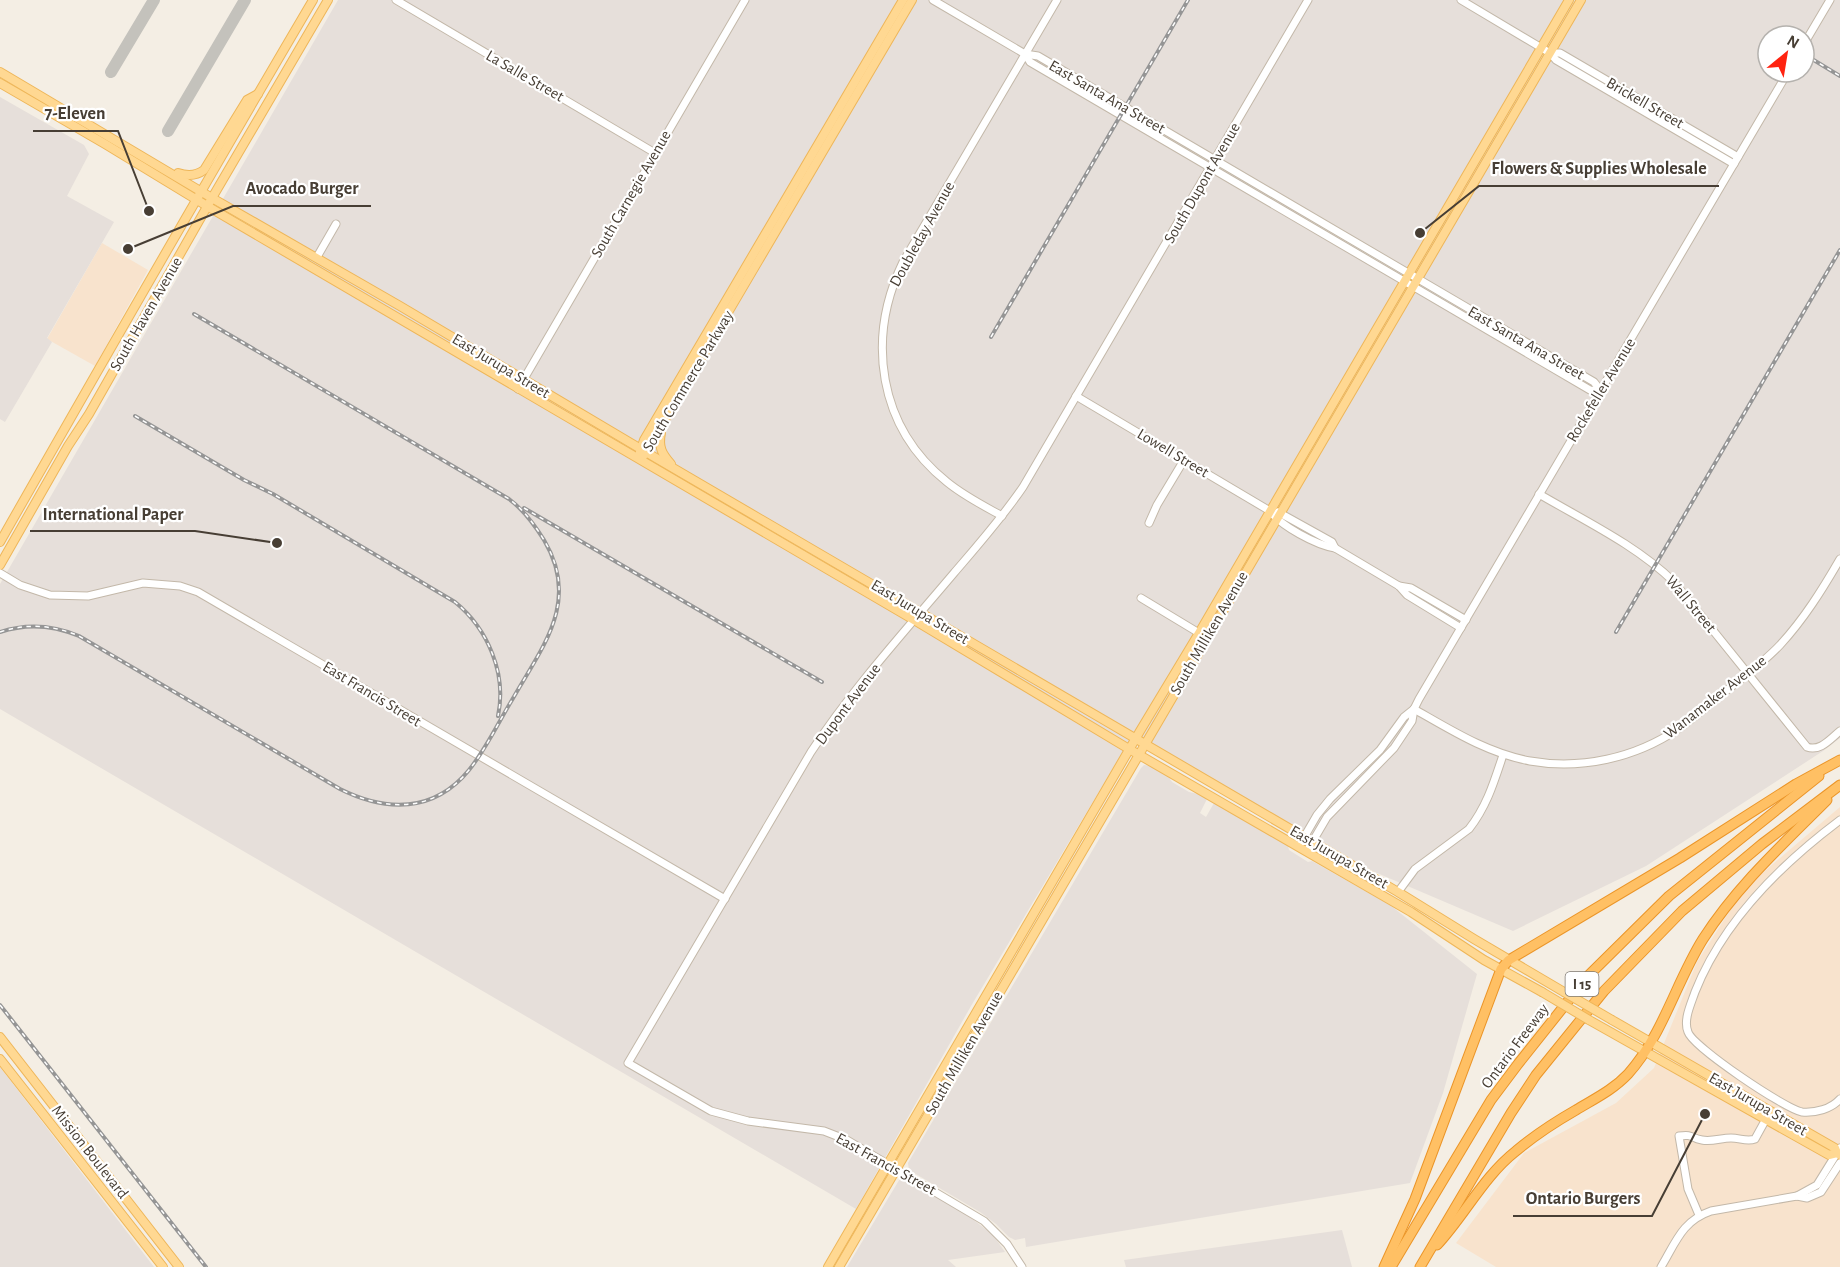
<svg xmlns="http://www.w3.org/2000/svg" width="1840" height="1267" font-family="'Alegreya Sans',sans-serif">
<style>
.commercial{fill:#f8e3cd}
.industrial{fill:#e6dfda;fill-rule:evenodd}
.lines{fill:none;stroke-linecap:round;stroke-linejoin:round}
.taxiway{stroke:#c4c2bc;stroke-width:12}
.minor-casing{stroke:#c3b8a9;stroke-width:9}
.major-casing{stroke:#eeb659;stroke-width:10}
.highway-casing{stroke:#eb9528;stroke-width:11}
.minor{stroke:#fff;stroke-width:7}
.major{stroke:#ffd892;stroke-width:8}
.highway{stroke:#ffc064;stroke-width:9}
.rail-casing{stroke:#959595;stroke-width:4}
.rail{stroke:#fff;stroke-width:1.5;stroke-dasharray:4.5;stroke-linecap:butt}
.major-bridge-casing{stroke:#eeb659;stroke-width:10;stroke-linecap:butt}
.major-bridge{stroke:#ffd892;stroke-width:8}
.labels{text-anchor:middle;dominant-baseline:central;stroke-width:4.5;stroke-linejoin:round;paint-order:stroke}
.shield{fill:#fff;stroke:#7e7871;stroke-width:1.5}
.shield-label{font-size:15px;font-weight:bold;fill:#473e34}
.street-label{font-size:16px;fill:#473e34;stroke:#fff}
.leader{fill:none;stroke:#473e34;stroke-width:2}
.callout-dot{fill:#473e34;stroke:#fff;stroke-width:2}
.callout-label{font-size:18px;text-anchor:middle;font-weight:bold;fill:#473e34;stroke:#fff;stroke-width:4.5;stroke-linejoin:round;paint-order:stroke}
</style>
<rect width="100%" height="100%" fill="#f4eee4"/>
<g class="commercial">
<polygon points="102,243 148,270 95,366 47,339"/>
<polygon points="1840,807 1840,1267 1496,1267 1456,1243 1524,1153 1616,1103 1654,1068 1697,962 1738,898 1753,881"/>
</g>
<g class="industrial">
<path d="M338,0H1840V738L1823,751L1646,866L1513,931L1370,870L1134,733L971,1006L856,1209L0,709V584ZM1768,36H1804V72H1768Z"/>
<polygon points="0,97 84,145 89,154 67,196 114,222 47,338 52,342 5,422 0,419"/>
<polygon points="1144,765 1152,766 1168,776 1172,782 1189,792 1198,794 1207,799 1200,813 1206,817 1214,803 1288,846 1289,850 1308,862 1312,861 1390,905 1477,974 1443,1093 1410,1183 1026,1247 1025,1238 1015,1240 1009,1237 996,1224 980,1212 909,1170 908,1163 1141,768"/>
<polygon points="0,1067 154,1267 0,1267"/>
<polygon points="901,1177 966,1214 993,1235 1005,1252 948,1260 956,1267 847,1267"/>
<polygon points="1342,1230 1352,1267 1126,1267 1124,1260"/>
</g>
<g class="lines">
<g class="taxiway">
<polyline points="111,72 154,0"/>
<polyline points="168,131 245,0"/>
</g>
<g class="minor-casing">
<g id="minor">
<polyline points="396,0 655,153"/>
<polyline points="933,0 1025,54 1038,56 1594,382 1601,391"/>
<polyline points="1461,0 1550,53 1556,60 1734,164"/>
<polyline points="1804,44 1830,0"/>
<polyline points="1550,53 1560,53 1738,157"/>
<polyline points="1025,54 1030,62 1590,390 1601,391"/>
<polyline points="317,257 336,224"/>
<polyline points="518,389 745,0"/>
<path d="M1076,396L1270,511C1281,526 1316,545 1335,548L1399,586L1407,595L1461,628"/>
<path d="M1539,494C1585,521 1636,545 1674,582L1807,747C1820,752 1830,739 1840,731"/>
<polyline points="1278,512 1332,542 1335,548"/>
<path d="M1002,516C984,506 964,496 947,482C878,427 866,339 903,262L1057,0"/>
<polyline points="1149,523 1157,505 1184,460"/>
<polyline points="0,573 20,585 50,595 88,596 143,583 180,586 198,592 725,899"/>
<polyline points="1399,586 1411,588 1466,620"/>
<polyline points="1141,598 1199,633"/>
<path d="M1414,709C1451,730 1487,753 1530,761C1581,770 1635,758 1678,729C1691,720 1704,709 1717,698C1738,681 1761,665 1780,645C1804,619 1822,590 1840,559"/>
<path d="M1840,820C1780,865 1723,921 1695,992C1691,1004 1683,1020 1688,1032C1693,1047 1785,1109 1802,1112C1816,1113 1831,1109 1840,1099"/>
<polyline points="1299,846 1317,815 1330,799 1380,750 1404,717 1414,709"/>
<polyline points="1307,851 1327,817 1394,748 1412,721 1414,709 1419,699 1788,72"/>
<path d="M1398,892L1415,869L1469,829C1487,806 1494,782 1503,755"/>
<polyline points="1797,1196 1817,1185 1840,1148"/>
<path d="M1699,1215L1688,1189L1679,1136C1694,1134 1690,1138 1702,1140C1712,1142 1721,1138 1731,1138C1740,1138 1747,1142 1755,1139L1766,1119"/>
<path d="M1022,1267L1007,1244L984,1221L847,1140L824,1131L748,1121L711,1111L628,1063L811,752C853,688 905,631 954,573C978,545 1002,518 1023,487L1308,0"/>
<path d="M1661,1267C1676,1242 1682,1221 1711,1211L1797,1196L1807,1198L1821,1192L1840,1163"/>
</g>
</g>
<g class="major-casing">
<g id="major">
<polyline points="0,72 212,198 400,306 656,458 1398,892 1474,939 1564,992"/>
<polyline points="0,83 105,144 207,206 914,620 1129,749 1411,912 1484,960 1542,992"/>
<path d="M178,173C187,176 196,176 204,170L247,100L258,94"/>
<path d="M661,433C658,447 662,454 671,464"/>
<polyline points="640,452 644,440 903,0"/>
<polyline points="644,455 912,0"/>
<path d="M0,542C103,361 207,180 313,0"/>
<polyline points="0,565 68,446 89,414 212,198 328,0"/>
<polyline points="1589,1020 1829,1155 1837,1153"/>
<polyline points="1612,1020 1835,1148 1837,1153 1840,1155"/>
<polyline points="0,1037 179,1267"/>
<polyline points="0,1059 163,1267"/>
<polyline points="828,1267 1140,731 1199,633 1569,0"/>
<polyline points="839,1267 1581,0"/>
</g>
</g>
<g class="highway-casing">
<g id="highway">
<path d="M1437,1245C1465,1215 1483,1177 1516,1151C1535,1135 1555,1122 1576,1110C1594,1099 1613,1090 1628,1074C1663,1035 1676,982 1703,939C1737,886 1783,844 1827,800"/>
<polyline points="1384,1267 1415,1199 1501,969 1509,960 1680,858 1796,784 1840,760"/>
<polyline points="1391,1267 1491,1100 1518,1064 1588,976 1669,896 1819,776"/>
<polyline points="1420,1267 1511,1113 1536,1075 1604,991 1682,911 1762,844 1840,785"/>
</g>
</g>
<use href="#minor" class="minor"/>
<use href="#major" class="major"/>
<use href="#highway" class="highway"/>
<g class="rail-casing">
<g id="rail">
<polyline points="1812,59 1840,76"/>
<polyline points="991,337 1188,0"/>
<path d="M135,416L244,480L273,494L455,602C488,629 507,674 498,716"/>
<polyline points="524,508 822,682"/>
<path d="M0,632C27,623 53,625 79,636L340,789C386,812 434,813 469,770C486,749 498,723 512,700C542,647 581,602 544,540C534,524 524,510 509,499L194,314"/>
<polyline points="1616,632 1840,250"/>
<polyline points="0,1005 206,1267"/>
</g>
</g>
<use href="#rail" class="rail"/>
<g class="major-bridge-casing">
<g id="major-bridge">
<polyline points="1542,992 1589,1020"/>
<polyline points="1564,992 1612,1020"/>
</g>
</g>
<use href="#major-bridge" class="major-bridge"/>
</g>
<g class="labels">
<rect class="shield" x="1565.5" y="972" width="33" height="24" rx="4.5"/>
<g class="shield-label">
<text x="1582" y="984">I 15</text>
</g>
<g class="street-label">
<text transform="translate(525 76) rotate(30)">La Salle Street</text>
<text transform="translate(1107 97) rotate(30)">East Santa Ana Street</text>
<text transform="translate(1645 103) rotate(30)">Brickell Street</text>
<text transform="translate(1202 183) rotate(-60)">South Dupont Avenue</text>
<text transform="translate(631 194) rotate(-60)">South Carnegie Avenue</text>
<text transform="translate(922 234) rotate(-61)">Doubleday Avenue</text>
<text transform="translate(146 314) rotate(-60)">South Haven Avenue</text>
<text transform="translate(1526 343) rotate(30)">East Santa Ana Street</text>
<text transform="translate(501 366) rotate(31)">East Jurupa Street</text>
<text transform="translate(688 381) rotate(-59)">South Commerce Parkway</text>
<text transform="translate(1601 390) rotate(-59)">Rockefeller Avenue</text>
<text transform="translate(1173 453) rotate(31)">Lowell Street</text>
<text transform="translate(1691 604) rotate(50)">Wall Street</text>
<text transform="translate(920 612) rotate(31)">East Jurupa Street</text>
<text transform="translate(1209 633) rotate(-60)">South Milliken Avenue</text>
<text transform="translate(372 694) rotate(31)">East Francis Street</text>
<text transform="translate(1715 697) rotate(-38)">Wanamaker Avenue</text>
<text transform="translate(848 704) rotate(-53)">Dupont Avenue</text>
<text transform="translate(1339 857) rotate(30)">East Jurupa Street</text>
<text transform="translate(1515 1046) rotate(-53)">Ontario Freeway</text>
<text transform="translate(964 1053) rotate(-60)">South Milliken Avenue</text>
<text transform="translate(1758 1104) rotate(30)">East Jurupa Street</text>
<text transform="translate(90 1152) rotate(52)">Mission Boulevard</text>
<text transform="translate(886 1164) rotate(29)">East Francis Street</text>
</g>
</g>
<path class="leader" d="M149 211L118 131H33M1420 233L1479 186H1719M128 249L233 206H371M277 543L195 531H30M1705 1114L1652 1216H1513"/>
<g class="callout-dot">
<circle cx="149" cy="211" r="6"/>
<circle cx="1420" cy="233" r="6"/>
<circle cx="128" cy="249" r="6"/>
<circle cx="277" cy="543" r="6"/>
<circle cx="1705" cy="1114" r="6"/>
</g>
<g class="callout-label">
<text x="75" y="119">7-Eleven</text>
<text x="1599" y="174">Flowers &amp; Supplies Wholesale</text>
<text x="302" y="194">Avocado Burger</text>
<text x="113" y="520">International Paper</text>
<text x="1583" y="1204">Ontario Burgers</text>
</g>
<g transform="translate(1786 54) rotate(30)"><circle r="28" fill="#ffffff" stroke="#b5b2ae" stroke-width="1.5"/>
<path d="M0-4.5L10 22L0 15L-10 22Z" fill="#ff2310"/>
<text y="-9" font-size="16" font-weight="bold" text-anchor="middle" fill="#473e34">N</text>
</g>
</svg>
